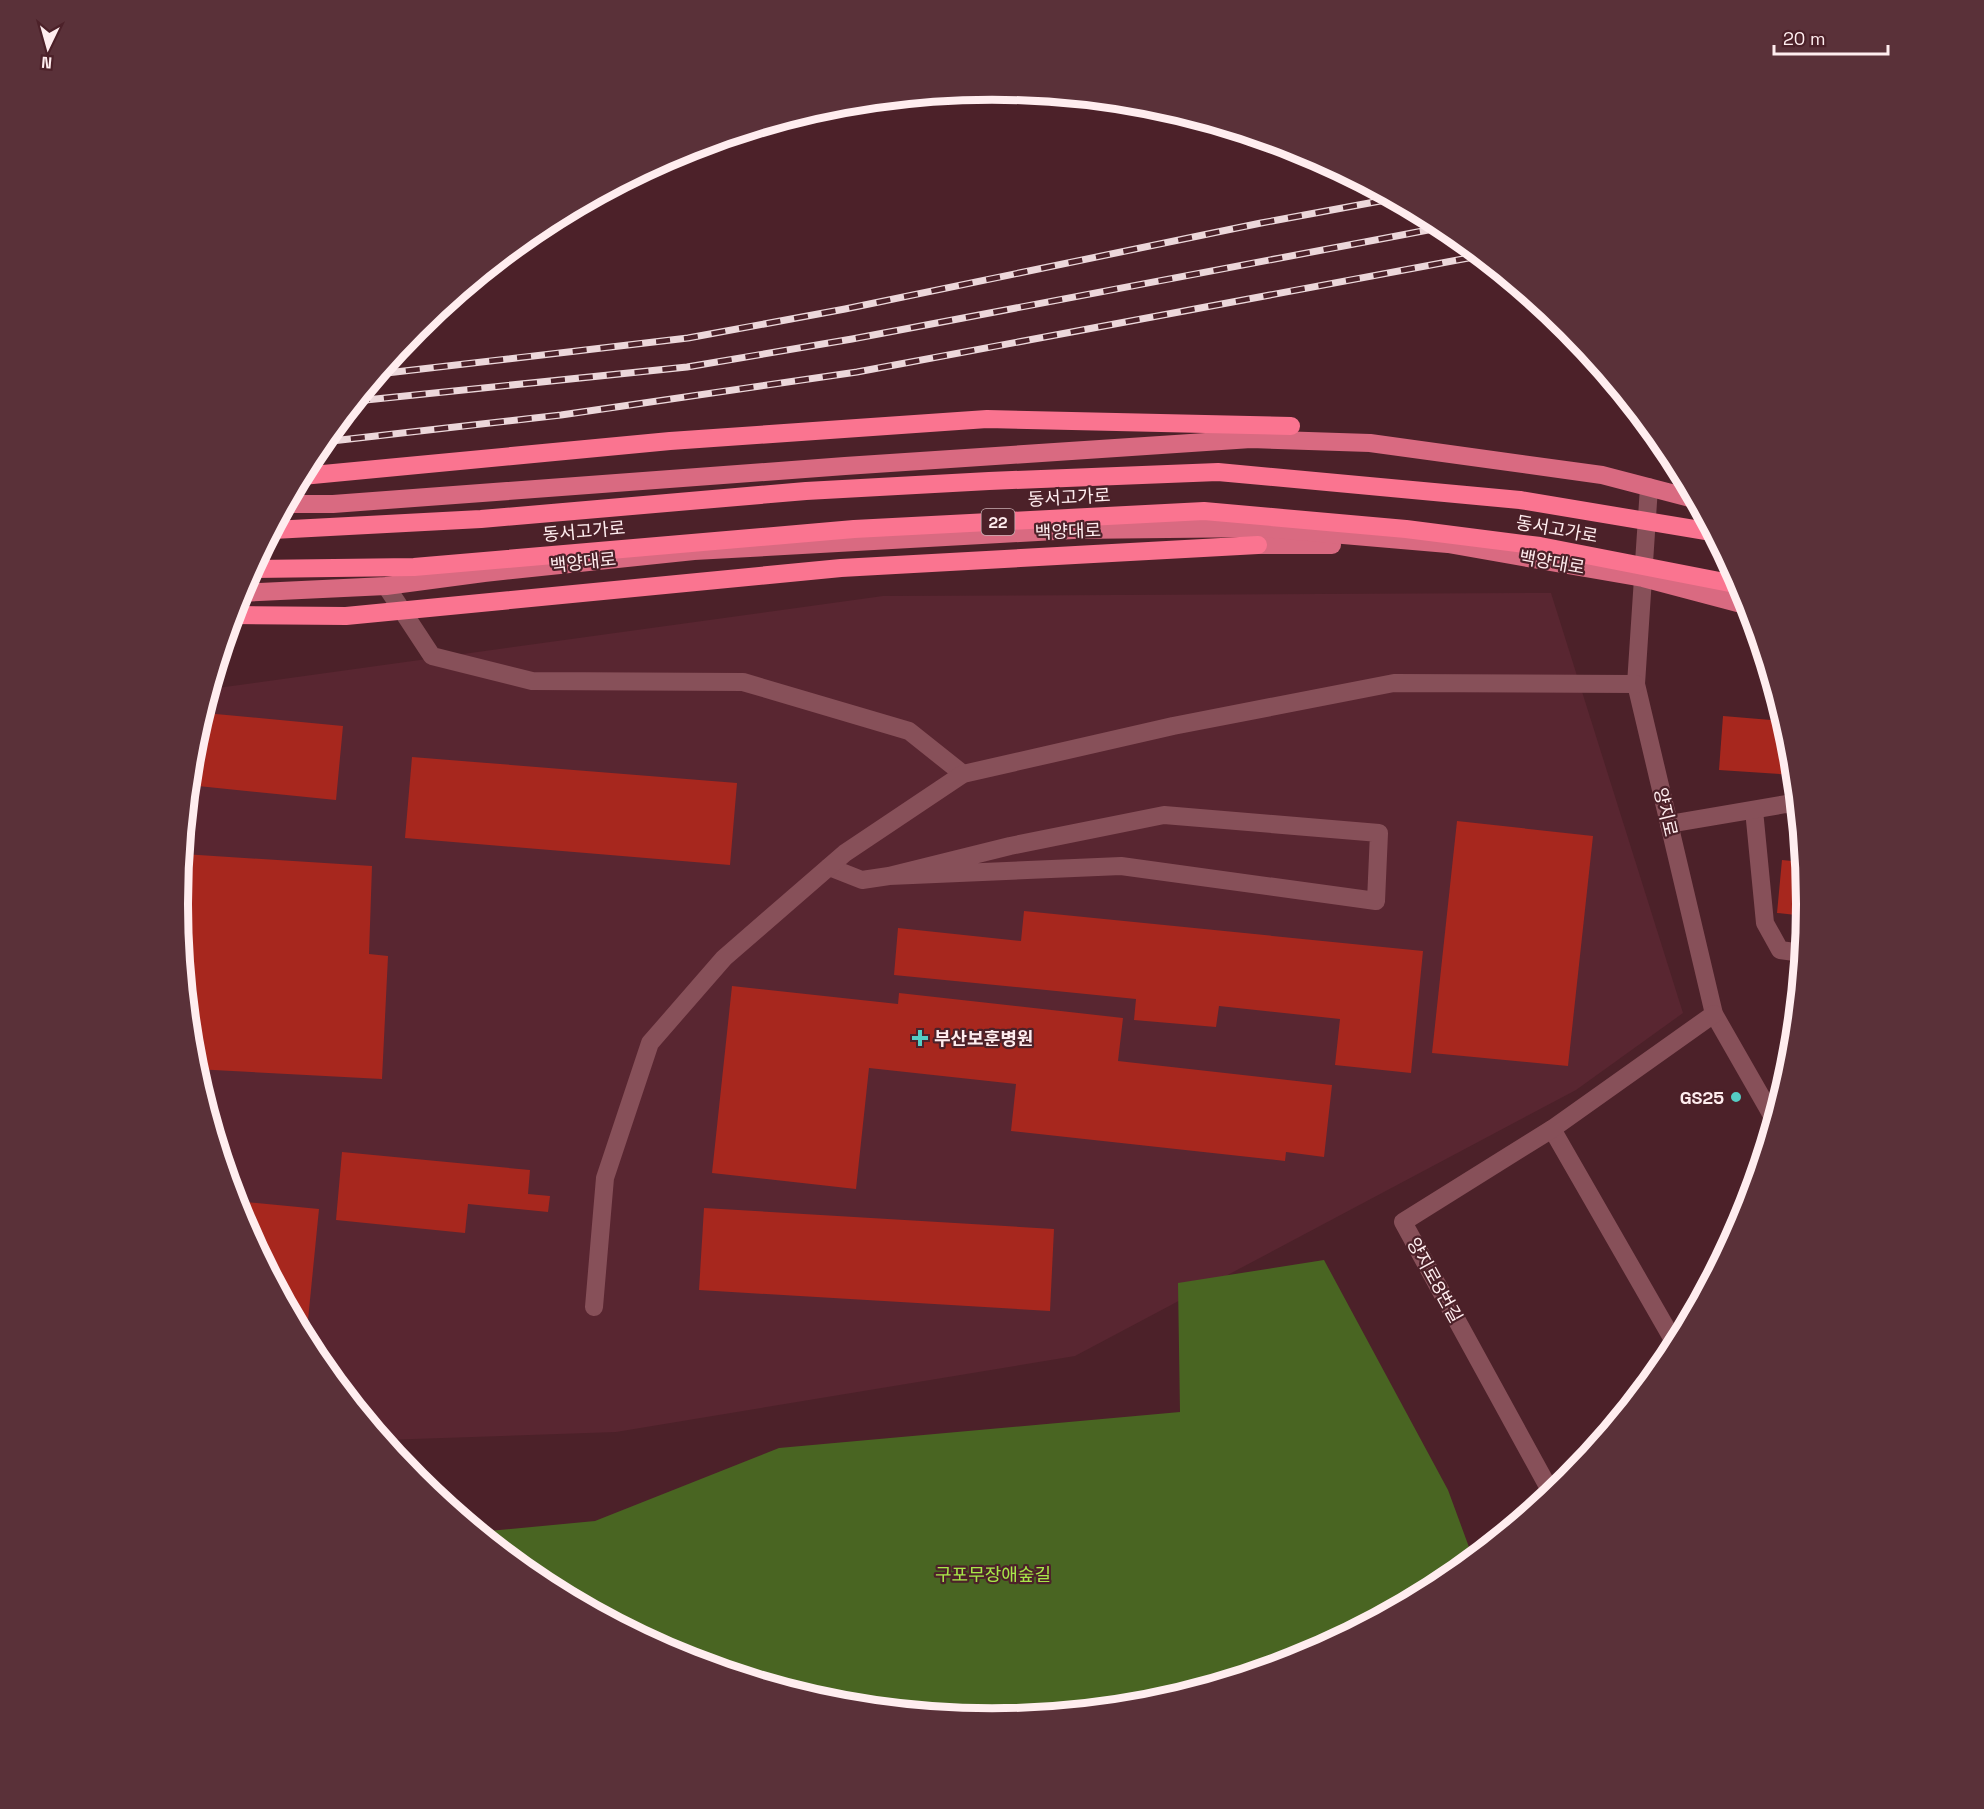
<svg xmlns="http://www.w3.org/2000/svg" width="1984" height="1809" font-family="'Space Grotesk','Noto Sans KR',sans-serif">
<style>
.built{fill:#592631}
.forest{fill:#496522}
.building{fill:#a7271e}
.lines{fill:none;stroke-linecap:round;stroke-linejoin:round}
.minor{stroke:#875059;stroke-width:18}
.major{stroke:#d96a81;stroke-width:18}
.highway{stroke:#fa7490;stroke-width:18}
.rail-casing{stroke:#ecd7da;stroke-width:7}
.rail{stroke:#4c2129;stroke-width:4.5;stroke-dasharray:14;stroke-linecap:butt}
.highway-bridge{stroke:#fa7490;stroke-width:18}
.poi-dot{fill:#55cec5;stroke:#4c2129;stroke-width:2}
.labels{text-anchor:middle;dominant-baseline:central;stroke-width:4.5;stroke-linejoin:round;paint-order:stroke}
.shield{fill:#4c2129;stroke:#c9b0b4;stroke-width:1.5}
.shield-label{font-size:16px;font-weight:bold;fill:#ffedef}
.street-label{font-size:18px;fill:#ffedef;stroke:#4c2129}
.poi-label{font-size:18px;font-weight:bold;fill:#ffedef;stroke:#4c2129;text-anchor:start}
.park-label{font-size:18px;fill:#a8e749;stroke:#4c2129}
.rim{fill:none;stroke:#ffedef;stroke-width:8}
</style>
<rect width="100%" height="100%" fill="#4c2129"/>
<polygon class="built" points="1551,593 1683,1013 1576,1090 1075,1356 616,1432 383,1440 315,1357 239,1216 193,1063 178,904 193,745 210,689 883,596"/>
<polygon class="forest" points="1324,1260 1448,1490 1473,1558 1444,1582 1303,1657 1151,1703 992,1719 833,1703 680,1657 539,1582 479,1532 595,1521 779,1448 1180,1412 1178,1283"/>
<g class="building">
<polygon points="205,713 343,726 336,800 198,786"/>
<polygon points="1723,716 1783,721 1791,746 1794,775 1719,770"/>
<polygon points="412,757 737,783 730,865 405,838"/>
<polygon points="1457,821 1593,836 1568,1066 1432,1053"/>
<polygon points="183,854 372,866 369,954 388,956 382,1079 195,1069 178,904"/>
<polygon points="1782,860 1802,862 1806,905 1805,916 1777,913"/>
<polygon points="1024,911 1423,951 1411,1073 1335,1065 1340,1019 1219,1006 1216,1027 1134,1020 1136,999 894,975 898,928 1021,941"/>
<polygon points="732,986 898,1004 899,993 1123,1018 1118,1061 1332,1085 1324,1157 1286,1152 1285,1161 1011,1131 1016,1084 869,1068 856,1189 712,1173"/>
<polygon points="1789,1002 1797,1002 1792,1055 1784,1054"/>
<polygon points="342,1152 530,1170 528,1194 550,1196 548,1212 468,1204 465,1233 336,1220"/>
<polygon points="235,1201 319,1209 306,1340 239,1216"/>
<polygon points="704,1208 1054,1229 1050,1311 699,1290"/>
</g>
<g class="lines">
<g class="minor">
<polyline points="1649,487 1636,684 1714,1014 1774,1119"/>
<polyline points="386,586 432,656 532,681 743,682 909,731 963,774"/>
<polyline points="1754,810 1765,923 1780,950 1802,953"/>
<polyline points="1669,824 1786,804 1797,805"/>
<polyline points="829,867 862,880 889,876 1121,866 1376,901 1379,833 1164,815 1010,846 889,876"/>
<polyline points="1552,1129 1676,1345"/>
<polyline points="594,1307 605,1178 650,1043 724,958 845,853 963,774 1173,726 1394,683 1636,684"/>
<polyline points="1552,1494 1403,1222 1552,1129 1714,1014"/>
</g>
<g class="major">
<polyline points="287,504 333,504 845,466 1251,439 1370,443 1602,475 1694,499"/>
<polyline points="1258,545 1332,545"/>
<polyline points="239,593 386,586 484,573 694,551 1073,530 1262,528 1448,544 1643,578 1749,606"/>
</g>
<polyline class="highway" points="302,476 670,441 987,419 1291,426"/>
<g class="rail-casing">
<g id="rail">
<polyline points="378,374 688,338 845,309 1261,223 1391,199"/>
<polyline points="356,401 687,367 852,339 1444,227"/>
<polyline points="323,442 561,415 857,372 1479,256"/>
</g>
</g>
<use href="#rail" class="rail"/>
<g class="highway-bridge">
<polyline points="273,530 481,519 806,491 989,481 1218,472 1520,500 1712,532"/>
<polyline points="252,569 414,567 854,529 1204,511 1406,529 1540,546 1740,585"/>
<polyline points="233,615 346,616 841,568 1258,545"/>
</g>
</g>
<g class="poi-dot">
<path d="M917 1029h6v6h6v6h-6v6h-6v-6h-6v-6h6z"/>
<circle cx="1736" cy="1097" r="6"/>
</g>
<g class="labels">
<rect class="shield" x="981.5" y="509" width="33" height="26" rx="4.5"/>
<g class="shield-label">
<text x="998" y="522">22</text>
</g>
<g class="street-label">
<text transform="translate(1069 497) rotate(-3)">동서고가로</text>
<text transform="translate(1557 529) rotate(10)">동서고가로</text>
<text transform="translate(584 531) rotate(-5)">동서고가로</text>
<text transform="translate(1068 531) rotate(-2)">백양대로</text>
<text transform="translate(583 562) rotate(-6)">백양대로</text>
<text transform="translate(1552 562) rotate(10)">백양대로</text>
<text transform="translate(1666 812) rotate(77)">양지로</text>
<text transform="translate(1435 1280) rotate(61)">양지로8번길</text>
</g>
<g class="poi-label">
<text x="934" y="1038">부산보훈병원</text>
<text x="1724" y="1097" text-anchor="end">GS25</text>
</g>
<g class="park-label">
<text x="993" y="1574">구포무장애숲길</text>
</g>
</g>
<path d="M0 0H1984V1809H0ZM188 904a804 804 0 1 1 1608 0a804 804 0 1 1-1608 0Z" fill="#5a3139" fill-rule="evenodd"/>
<path class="rim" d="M188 904a804 804 0 1 1 1608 0a804 804 0 1 1-1608 0Z"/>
<g transform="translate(48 48) rotate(185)" stroke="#4c2129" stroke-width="4.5" paint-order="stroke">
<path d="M0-4.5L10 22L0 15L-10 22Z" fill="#ffedef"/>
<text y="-9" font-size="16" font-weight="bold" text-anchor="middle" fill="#ffedef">N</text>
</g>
<path d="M1774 45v9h114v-9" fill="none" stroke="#ffedef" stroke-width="3"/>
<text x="1783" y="45" font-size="18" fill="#ffedef" stroke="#4c2129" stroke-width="4.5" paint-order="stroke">20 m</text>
</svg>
